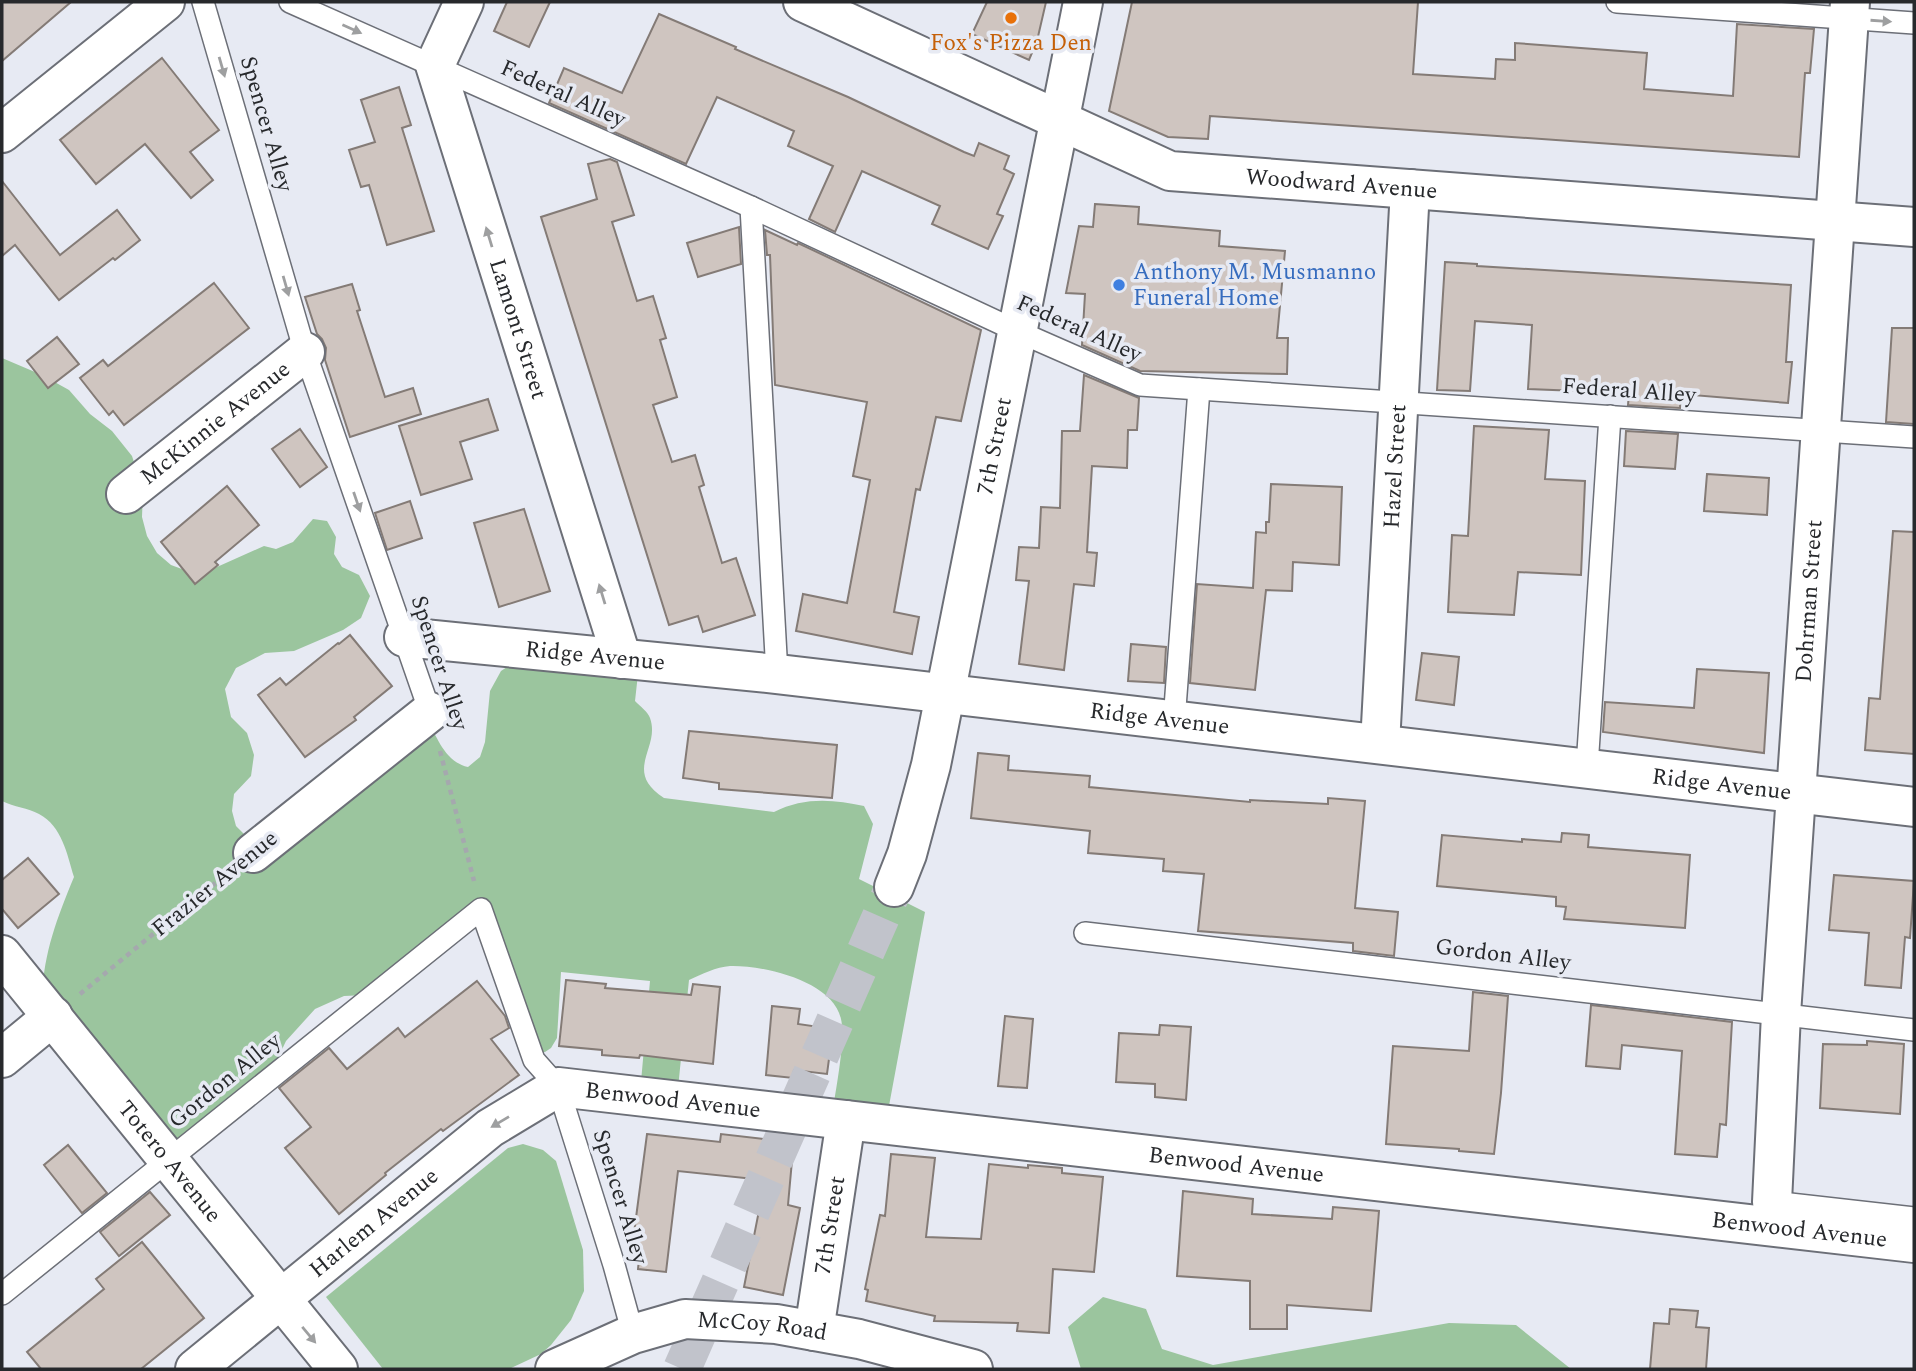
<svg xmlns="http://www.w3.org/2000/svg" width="1916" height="1371" font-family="Spectral,serif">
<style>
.green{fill:#9bc59e}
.building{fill:#cfc5c0;stroke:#847b76;stroke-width:2}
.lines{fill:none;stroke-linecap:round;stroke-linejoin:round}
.tertiary-tunnel{stroke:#c1c3cb;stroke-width:38;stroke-dasharray:38 19;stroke-linecap:butt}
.service-casing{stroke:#6c6f77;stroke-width:24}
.minor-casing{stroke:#6c6f77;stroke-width:42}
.tertiary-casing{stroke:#6c6f77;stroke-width:42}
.path{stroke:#a5a8ae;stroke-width:4.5;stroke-dasharray:5 5;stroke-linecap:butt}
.service{stroke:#fff;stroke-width:21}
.minor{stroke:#fff;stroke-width:38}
.tertiary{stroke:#fff;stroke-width:38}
.oneway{fill:#9e9fa0}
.food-dot{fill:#e8710a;stroke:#e7eaf3;stroke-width:2.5}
.shop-dot{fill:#3f7fe0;stroke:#e7eaf3;stroke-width:2.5}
.labels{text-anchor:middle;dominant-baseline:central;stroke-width:7;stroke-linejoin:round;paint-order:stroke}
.food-label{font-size:23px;fill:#c56008;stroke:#e7eaf3}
.street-label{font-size:23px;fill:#27292c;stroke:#e7eaf3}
.shop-label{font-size:23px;fill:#366cbe;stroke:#e7eaf3;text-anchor:start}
</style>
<rect width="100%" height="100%" fill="#e7eaf3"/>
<g class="green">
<path d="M2,358L42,375L69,390L90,414L112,431L132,456L143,490L142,517L147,536L157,553L171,565L190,572L208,571L264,546L276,549L293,542L313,519L327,521L336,537L334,554L342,567L359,575L370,596L361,618L343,630L294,651L265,653L236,668L225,689L231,717L247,733L254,755L251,776L234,794L232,811L236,826L247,837L427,719C437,737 445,762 468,767L480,757L485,742L490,691L501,671L527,654L639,665L635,701C640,706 648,712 650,718C661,748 622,771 664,798L774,812C803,797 833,799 864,806L873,824L859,879L925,912L886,1122L832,1116C835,1093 846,1040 841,1019C833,981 763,965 730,966C716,967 702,974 689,980L677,1098L640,1093L650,981L561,972L557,1038L551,1048L545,1052H539L490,925L472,929L366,995L344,996L315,1009L286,1041L270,1075L169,1156L42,996C44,952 57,918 74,877C67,854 62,826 39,814C28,808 14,807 2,801Z"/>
<polygon points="523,1144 543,1150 556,1161 583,1250 584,1291 571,1320 551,1345 541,1354 509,1369 383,1369 326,1297 508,1148"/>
<polygon points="1103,1297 1146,1309 1162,1349 1213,1365 1449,1323 1516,1325 1571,1369 1081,1369 1068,1327"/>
</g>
<g class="building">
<polygon points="2,2 71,2 2,61"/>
<polygon points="507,2 550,2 529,47 494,31"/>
<polygon points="987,2 1046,2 1037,41 1029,60 972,34"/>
<polygon points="1132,2 1418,2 1413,74 1495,79 1496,59 1515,60 1515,43 1647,53 1644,89 1733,96 1737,24 1814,29 1810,73 1805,73 1799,157 1210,116 1208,139 1168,137 1109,111"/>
<polygon points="659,14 736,47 735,49 848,97 964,152 974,156 979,143 1009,156 1004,169 1014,174 997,214 1003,216 988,249 932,224 940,206 862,171 835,232 809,219 833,166 788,146 794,131 717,97 686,164 549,103 564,68 622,93"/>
<polygon points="162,58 219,130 190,152 213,180 191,198 145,144 96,184 60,140"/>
<polygon points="399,87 411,125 402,128 434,231 387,245 369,185 361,187 349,150 375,142 361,100"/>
<polygon points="610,159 617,162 634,215 612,222 637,301 653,296 666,338 660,340 677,397 653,405 672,462 695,455 704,485 699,487 722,563 736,558 755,615 703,632 698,616 669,625 541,217 597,199 588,164"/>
<polygon points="2,181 60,255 117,210 140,240 115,260 113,258 59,300 15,245 2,256"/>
<polygon points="1095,204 1139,207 1138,224 1220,231 1219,246 1285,251 1277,338 1288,338 1287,374 1140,371 1082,345 1085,294 1066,293 1079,226 1093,227"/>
<polygon points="739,227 741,264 698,277 687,243"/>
<polygon points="765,230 797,245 798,243 981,330 961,421 936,417 920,490 916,489 894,612 919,617 912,654 796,631 803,594 847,603 870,480 853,476 867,402 775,385 770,255 767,255"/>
<polygon points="1445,262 1477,264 1477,266 1791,285 1786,362 1792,362 1788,403 1681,394 1680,408 1628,405 1629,393 1528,389 1532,325 1475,321 1470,391 1437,390"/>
<polygon points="214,283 249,328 124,425 113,411 109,415 80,378 103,360 108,366"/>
<polygon points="352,284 360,310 357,311 385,397 413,388 421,414 350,437 325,360 326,348 322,339 317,334 305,297"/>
<polygon points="1892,328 1914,328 1914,424 1886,422"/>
<polygon points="57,337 79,364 48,388 27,361"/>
<polygon points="1084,375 1139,398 1137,430 1128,430 1127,468 1092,466 1087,552 1097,553 1094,586 1074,584 1064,670 1019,664 1029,581 1016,580 1019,547 1039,548 1041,507 1060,508 1062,431 1080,431"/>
<polygon points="488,399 498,430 460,442 472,479 421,495 399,426"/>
<polygon points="1474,426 1549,430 1545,479 1585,481 1581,575 1518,572 1514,615 1448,612 1452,535 1468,536"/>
<polygon points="300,429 327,467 300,487 272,449"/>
<polygon points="1626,431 1678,434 1675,469 1624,466"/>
<polygon points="1707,474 1769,478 1767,515 1704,511"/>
<polygon points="1271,484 1342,487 1339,565 1293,562 1292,591 1266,590 1255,690 1190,683 1197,584 1253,588 1256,532 1266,533 1266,522 1269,522"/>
<polygon points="227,486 259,525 215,562 218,565 195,584 161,542"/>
<polygon points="410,501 422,538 387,550 375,513"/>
<polygon points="524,509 550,591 499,607 474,523"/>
<polygon points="1893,531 1914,532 1914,754 1865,750 1869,698 1880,699"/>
<polygon points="350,635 392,686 354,717 356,720 305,757 258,695 280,678 286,685 338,643 339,644"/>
<polygon points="1131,644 1166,647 1164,683 1128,681"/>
<polygon points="1422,653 1459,657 1454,705 1416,700"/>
<polygon points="1697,669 1769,673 1764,753 1603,732 1605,702 1694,708"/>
<polygon points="689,731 837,745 832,798 719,789 719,783 683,778"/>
<polygon points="978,753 1009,756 1008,770 1090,776 1089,787 1250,802 1250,800 1328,804 1328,798 1365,801 1355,908 1398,912 1394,956 1353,951 1353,943 1198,931 1204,874 1163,871 1164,859 1088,853 1090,831 971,818"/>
<polygon points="1562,833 1589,835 1588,847 1690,855 1685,928 1564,919 1566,907 1556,906 1556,897 1437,886 1442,835 1522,842 1522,839 1561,842"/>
<polygon points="28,858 59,894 18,928 2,909 2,880"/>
<polygon points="1834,875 1914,881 1910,938 1905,937 1901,988 1865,985 1869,933 1829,930"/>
<polygon points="566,980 606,984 605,988 691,995 693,984 720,987 713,1064 640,1055 639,1058 602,1055 602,1050 559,1046"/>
<polygon points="477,981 505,1016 509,1028 491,1039 519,1075 443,1131 441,1129 385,1173 386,1175 339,1214 285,1148 311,1127 279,1088 329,1048 347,1069 398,1028 405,1037"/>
<polygon points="1473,992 1508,996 1501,1093 1494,1154 1459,1151 1459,1149 1386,1144 1393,1046 1469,1051"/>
<polygon points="1591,1005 1732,1022 1726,1125 1720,1124 1717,1157 1675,1154 1682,1051 1622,1045 1620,1069 1586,1066"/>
<polygon points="772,1006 800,1009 798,1024 833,1029 827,1074 794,1070 793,1078 766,1075"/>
<polygon points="1005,1016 1033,1019 1027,1088 998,1086"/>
<polygon points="1160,1025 1191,1027 1186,1100 1155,1097 1155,1084 1116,1082 1119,1033 1159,1035"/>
<polygon points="1867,1041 1904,1044 1900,1114 1820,1108 1823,1044 1867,1045"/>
<polygon points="647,1134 720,1142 721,1134 773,1140 774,1135 794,1138 788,1205 800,1208 783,1295 744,1287 765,1180 678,1171 666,1272 638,1269 640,1248 632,1248"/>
<polygon points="68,1145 107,1193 82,1213 44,1165"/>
<polygon points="891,1154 935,1158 926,1237 981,1239 989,1164 1028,1168 1028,1165 1062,1168 1062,1173 1103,1177 1094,1272 1053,1269 1049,1333 1017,1331 1018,1323 934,1321 935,1316 866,1301 868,1290 865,1289 880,1215 885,1216"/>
<polygon points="1183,1191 1253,1199 1252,1214 1332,1219 1333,1207 1379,1211 1371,1311 1287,1305 1287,1329 1250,1329 1250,1281 1177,1276"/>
<polygon points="150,1192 170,1215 119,1256 100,1232"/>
<polygon points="142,1242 204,1318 141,1369 41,1369 27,1352 104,1289 96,1279"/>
<polygon points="1670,1309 1698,1311 1696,1327 1709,1328 1706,1369 1650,1369 1654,1323 1669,1324"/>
</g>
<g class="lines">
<polyline class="tertiary-tunnel" points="682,1369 894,887"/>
<g class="service-casing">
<g id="service">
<polyline points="203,2 305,352 430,712"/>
<polyline points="290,2 751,207 1017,331 1140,385 1914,437"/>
<polyline points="1617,2 1914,23"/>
<polyline points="751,207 777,674"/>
<polyline points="1174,721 1199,389"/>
<polyline points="1587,767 1610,416"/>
<polyline points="1085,933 1914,1030"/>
<polyline points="1772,1202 1914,1218"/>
<polyline points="2,1294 481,909 534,1060 558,1087 614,1265 633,1334"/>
</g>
</g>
<g class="minor-casing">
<g id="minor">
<path id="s1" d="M464,2L435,65L622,659"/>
<path id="s2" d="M803,2L1170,171L1914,227"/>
<polyline points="2,133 165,2"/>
<path id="s3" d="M126,494L305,352"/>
<path id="s4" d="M404,637L777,674L1914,807"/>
<path id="s5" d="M1380,744L1410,189"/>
<polyline points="253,853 430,712"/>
<path id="s6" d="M2,955L338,1369"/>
<polyline points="2,1058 53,1016"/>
<path id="s7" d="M1772,1202L1781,1014L1850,2"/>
<path id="s8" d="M814,1331L846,1120"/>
<path id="s9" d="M195,1369L490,1128L558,1087L1914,1243"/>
</g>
</g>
<g class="tertiary-casing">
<g id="tertiary">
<path id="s10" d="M894,887L907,854L931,765L1083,2"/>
<path id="s11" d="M555,1369L633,1334L685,1319L776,1324L859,1339L973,1369"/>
</g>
</g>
<g class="path">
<polyline points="440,751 474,881"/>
<polyline points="80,994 225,875"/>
</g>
<use href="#service" class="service"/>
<use href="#minor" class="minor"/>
<use href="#tertiary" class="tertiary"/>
</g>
<defs><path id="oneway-solid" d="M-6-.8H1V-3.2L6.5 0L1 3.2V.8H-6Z" transform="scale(1.75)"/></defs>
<g class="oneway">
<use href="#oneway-solid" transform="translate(1881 21) rotate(4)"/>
<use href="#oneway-solid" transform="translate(352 29) rotate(24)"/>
<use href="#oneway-solid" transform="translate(222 67) rotate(74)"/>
<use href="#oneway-solid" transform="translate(489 237) rotate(-107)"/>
<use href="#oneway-solid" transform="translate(286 286) rotate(74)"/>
<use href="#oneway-solid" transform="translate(357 502) rotate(71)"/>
<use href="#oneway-solid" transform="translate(602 594) rotate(-107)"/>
<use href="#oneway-solid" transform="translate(500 1122) rotate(149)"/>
<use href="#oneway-solid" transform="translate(309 1335) rotate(50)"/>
</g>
<circle class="food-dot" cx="1011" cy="18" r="7"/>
<circle class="shop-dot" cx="1119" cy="285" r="7"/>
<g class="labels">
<g class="food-label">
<text x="1011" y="43">Fox's Pizza Den</text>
</g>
<g class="street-label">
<text transform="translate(563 94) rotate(24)">Federal Alley</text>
<text transform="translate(266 124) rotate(74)">Spencer Alley</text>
<text stroke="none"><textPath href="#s2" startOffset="576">Woodward Avenue</textPath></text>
<text stroke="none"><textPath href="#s1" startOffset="346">Lamont Street</textPath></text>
<text transform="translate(1079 329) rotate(24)">Federal Alley</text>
<text transform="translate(1629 391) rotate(4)">Federal Alley</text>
<text stroke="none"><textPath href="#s3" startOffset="114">McKinnie Avenue</textPath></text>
<text stroke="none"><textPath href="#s10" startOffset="453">7th Street</textPath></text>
<text stroke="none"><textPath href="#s5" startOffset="278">Hazel Street</textPath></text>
<text stroke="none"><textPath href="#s7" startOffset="602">Dohrman Street</textPath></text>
<text stroke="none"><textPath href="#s4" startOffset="192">Ridge Avenue</textPath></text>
<text transform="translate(439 663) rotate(72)">Spencer Alley</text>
<text stroke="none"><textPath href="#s4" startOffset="760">Ridge Avenue</textPath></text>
<text stroke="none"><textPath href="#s4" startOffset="1326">Ridge Avenue</textPath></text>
<text transform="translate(215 884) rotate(-39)">Frazier Avenue</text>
<text transform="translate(1503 955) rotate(7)">Gordon Alley</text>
<text transform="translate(225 1081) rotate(-39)">Gordon Alley</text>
<text stroke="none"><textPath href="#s9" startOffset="576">Benwood Avenue</textPath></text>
<text stroke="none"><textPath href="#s6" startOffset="266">Totero Avenue</textPath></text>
<text stroke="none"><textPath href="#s9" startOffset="1143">Benwood Avenue</textPath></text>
<text transform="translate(620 1197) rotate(73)">Spencer Alley</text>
<text stroke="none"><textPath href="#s9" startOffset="231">Harlem Avenue</textPath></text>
<text stroke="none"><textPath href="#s8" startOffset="107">7th Street</textPath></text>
<text stroke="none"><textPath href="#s9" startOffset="1710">Benwood Avenue</textPath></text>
<text stroke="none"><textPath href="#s11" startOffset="217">McCoy Road</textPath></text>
</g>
<g class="shop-label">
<text x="1133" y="272">Anthony M. Musmanno<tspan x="1133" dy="26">Funeral Home</tspan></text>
</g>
</g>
<rect width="1916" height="1371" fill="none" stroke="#27292c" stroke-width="7"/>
</svg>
